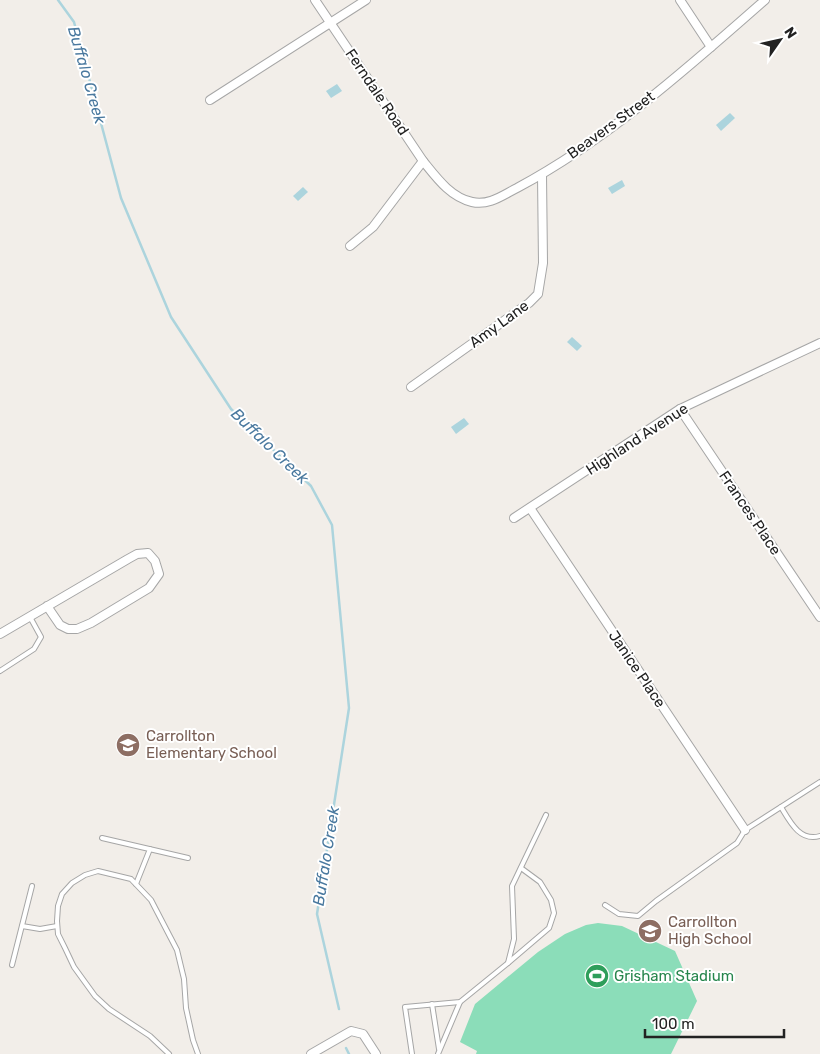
<svg xmlns="http://www.w3.org/2000/svg" width="820" height="1054" font-family="Rubik,sans-serif">
<style>
.pitch{fill:#8bddb9}
.water{fill:#acd4dd}
.lines{fill:none;stroke-linecap:round;stroke-linejoin:round}
.stream{stroke:#acd4dd;stroke-width:2.5}
.service-casing{stroke:#a6a6a6;stroke-width:6}
.minor-casing{stroke:#a6a6a6;stroke-width:10}
.service{stroke:#fff;stroke-width:4}
.minor{stroke:#fff;stroke-width:8}
.labels{text-anchor:middle;dominant-baseline:central;stroke-width:4;stroke-linejoin:round;paint-order:stroke}
.street-label{font-size:15px;fill:#222;stroke:#fff}
.education-label{font-size:15px;fill:#785e54;stroke:#fff;text-anchor:start}
.leisure-label{font-size:15px;fill:#27864d;stroke:#fff;text-anchor:start}
.water-label{font-size:16px;font-style:italic;fill:#4a799f;stroke:#fff}
</style>
<rect width="100%" height="100%" fill="#f2eee9"/>
<polygon class="pitch" points="598,923 622,926 675,951 697,1001 671,1054 476,1054 477,1051 460,1042 475,1004 538,952 565,934 586,925"/>
<g class="water">
<polygon points="337,84 342,91 331,98 326,91"/>
<polygon points="730,113 735,118 721,131 716,125"/>
<polygon points="622,180 625,186 612,194 608,188"/>
<polygon points="303,187 308,192 298,201 293,196"/>
<polygon points="572,337 582,346 577,351 567,342"/>
<polygon points="464,418 469,424 456,434 451,427"/>
</g>
<g class="lines">
<g class="stream">
<polyline points="58,0 74,22 121,198 171,317 231,409 311,486 332,525 349,708 317,914 339,1009"/>
<polyline points="346,1048 349,1054"/>
</g>
<g class="service-casing">
<g id="service">
<polyline points="0,671 34,649 41,637 30,617"/>
<path d="M781,807C790,822 800,842 820,836"/>
<polyline points="102,838 188,858"/>
<polyline points="136,884 150,849"/>
<polyline points="605,905 619,914 638,916 656,901 737,843 745,830 820,782"/>
<polyline points="22,926 40,929 57,926"/>
<polyline points="508,963 549,928 554,913 551,900 540,882 521,868"/>
<polyline points="12,965 32,886"/>
<polyline points="432,1004 439,1049"/>
<polyline points="169,1054 150,1036 109,1009 95,996 74,967 65,948 58,934 57,921 58,906 62,894 72,883 85,875 98,871 131,879 151,900 177,950 184,979 186,1008 193,1040 198,1054"/>
<polyline points="412,1054 405,1007 460,1002 508,963 514,939 512,886 546,815"/>
<polyline points="438,1054 460,1002"/>
</g>
</g>
<g class="minor-casing">
<g id="minor">
<path d="M315,0L423,161C436,177 450,197 472,202C489,206 503,195 517,188C607,140 689,67 765,0"/>
<polyline points="680,0 711,47"/>
<polyline points="210,100 366,0"/>
<polyline points="350,246 373,227 423,161"/>
<polyline points="411,387 529,303 538,294 543,263 542,175"/>
<polyline points="680,409 820,617"/>
<polyline points="530,508 745,830"/>
<polyline points="514,518 680,409 820,343"/>
<polyline points="0,634 128,559 137,554 148,553 155,561 159,574 149,588 91,623 77,629 68,629 60,625 47,606"/>
<polyline points="311,1054 351,1031 363,1034 376,1054"/>
</g>
</g>
<use href="#service" class="service"/>
<use href="#minor" class="minor"/>
</g>
<defs>
<g id="school-disc" transform="scale(1.25)"><circle r="9.5" fill="#8d6e63" stroke="#fff"/><path d="M0-5L7-2L0 1L-7-2ZM-4 1L0 2.5L4 1V4Q0 6-4 4Z" fill="#fff"/></g>
<g id="stadium-disc" transform="scale(1.25)"><circle r="9.5" fill="#2e9e5b" stroke="#fff"/><path d="M0-5a6.5 5 0 1 0 0 10a6.5 5 0 1 0 0-10ZM-3.5-1.8h7v3.6h-7Z" fill="#fff"/></g>
</defs>
<g fill-rule="evenodd">
<use href="#school-disc" x="128" y="745"/>
<use href="#school-disc" x="650" y="931"/>
<use href="#stadium-disc" x="597" y="976"/>
</g>
<g class="labels">
<g class="street-label">
<text transform="translate(377 92) rotate(56)">Ferndale Road</text>
<text transform="translate(611 125) rotate(-36)">Beavers Street</text>
<text transform="translate(499 324) rotate(-36)">Amy Lane</text>
<text transform="translate(637 439) rotate(-33)">Highland Avenue</text>
<text transform="translate(750 513) rotate(56)">Frances Place</text>
<text transform="translate(637 669) rotate(56)">Janice Place</text>
</g>
<g class="education-label">
<text x="146" y="736">Carrollton<tspan x="146" dy="17">Elementary School</tspan></text>
<text x="668" y="922">Carrollton<tspan x="668" dy="17">High School</tspan></text>
</g>
<g class="leisure-label">
<text x="614" y="976">Grisham Stadium</text>
</g>
<g class="water-label">
<text transform="translate(87 75) rotate(74)">Buffalo Creek</text>
<text transform="translate(270 446) rotate(44)">Buffalo Creek</text>
<text transform="translate(326 856) rotate(-81)">Buffalo Creek</text>
</g>
</g>
<g transform="translate(780 40) rotate(56)" stroke="#ffffff" stroke-width="4" paint-order="stroke">
<path d="M0-4L9 19L0 12L-9 19Z" fill="#222222"/>
<text y="-8" font-size="14" font-weight="bold" text-anchor="middle" fill="#222222">N</text>
</g>
<path d="M645 1029v8h139v-8" fill="none" stroke="#222222" stroke-width="2.5"/>
<text x="652" y="1029" font-size="15" fill="#222222" stroke="#ffffff" stroke-width="4" paint-order="stroke">100 m</text>
</svg>
